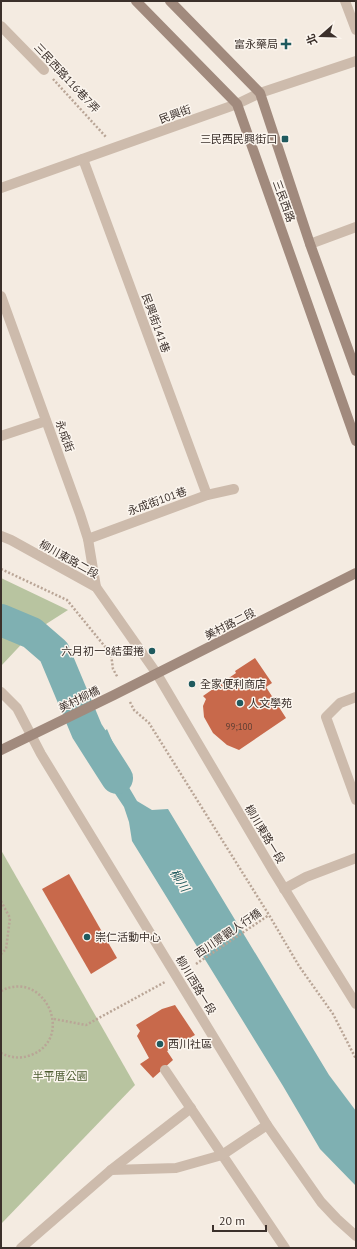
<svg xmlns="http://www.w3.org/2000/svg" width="357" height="1249" font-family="'PT Sans','Noto Sans TC',sans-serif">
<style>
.green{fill:#b8c4a0}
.water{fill:#7fb0b2}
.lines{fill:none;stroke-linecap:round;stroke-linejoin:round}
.river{stroke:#7fb0b2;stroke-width:32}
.building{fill:#c8694b}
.path{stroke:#b9a596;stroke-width:2.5;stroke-dasharray:2 2;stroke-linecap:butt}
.lane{stroke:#cdbbac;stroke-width:10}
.street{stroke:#cdbbac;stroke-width:10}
.secondary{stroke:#a18a7d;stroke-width:10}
.poi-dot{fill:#1f5a5e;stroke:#fbf5ee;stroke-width:1.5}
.labels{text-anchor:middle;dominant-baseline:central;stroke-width:3;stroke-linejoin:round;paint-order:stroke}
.number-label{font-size:9px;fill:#5e3e33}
.poi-label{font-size:11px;fill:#3b302b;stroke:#fbf5ee;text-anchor:start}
.street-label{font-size:11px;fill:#3b302b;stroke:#fbf5ee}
.park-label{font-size:11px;fill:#4a5a2e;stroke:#fbf5ee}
.water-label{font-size:12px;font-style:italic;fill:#1f5a5e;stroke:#fbf5ee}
</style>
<rect width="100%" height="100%" fill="#f4ebe1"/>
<g class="green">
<polygon points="1,578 68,610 32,633 1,666"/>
<polygon points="1,850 135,1085 1,1224"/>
</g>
<polygon class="water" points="107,729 122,764 127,784 137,801 152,810 168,809 329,1075 356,1111 356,1186 320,1149 283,1086 132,841 129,822 124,807 112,789 87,746"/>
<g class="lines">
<polyline class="river" points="1,620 32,633 54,652 87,731 117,778"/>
</g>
<g class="building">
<polygon points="255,658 272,683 266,687 286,718 239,750 227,745 213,733 204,717 203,706 206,699 203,696 236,673 235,671"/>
<polygon points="69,874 117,958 91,974 42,889"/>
<polygon points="175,1005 195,1035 167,1051 173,1060 153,1078 140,1064 149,1058 137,1036 140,1031 136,1025 162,1009"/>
</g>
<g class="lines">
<g class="path">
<polyline points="53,79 106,137"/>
<polyline points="1,569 67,600 111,654 113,669 118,678"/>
<polyline points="130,702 134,710 149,723 269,915 299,966 333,1014 356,1059"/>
<polyline points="1,901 10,918 6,949 1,954"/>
<polyline points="196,964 269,915"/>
<path d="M1,991C44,968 76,1038 31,1055C21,1059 11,1058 1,1053"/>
<polyline points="54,1019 86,1025 165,982"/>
</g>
<g class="lane">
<polyline points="345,1 356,30"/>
<polyline points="83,159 207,495"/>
<polyline points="310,244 356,227"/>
<polyline points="1,436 46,421"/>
<polyline points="88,539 207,495 234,489"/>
<polyline points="165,1070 285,1248"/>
<polyline points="111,1170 176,1168 222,1155 267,1125"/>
<polyline points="21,1248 111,1170 191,1108"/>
</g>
<g class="street">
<polyline points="1,26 44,70"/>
<polyline points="1,188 237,104 260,93 356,61"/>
<polyline points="1,296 80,514 88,539 96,587"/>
<polyline points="1,536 11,540 96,587 157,674 272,869 356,1004"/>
<polyline points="1,692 17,708 41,754 267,1125 321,1202 337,1219 356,1236"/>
<polyline points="356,697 340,703 326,717 356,800"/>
<polyline points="284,889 306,877 356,858"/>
</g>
<g class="secondary">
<polyline points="136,1 237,104 356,441"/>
<polyline points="170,1 260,93 310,244 356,371"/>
<polyline points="1,750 114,695 356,573"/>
</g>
</g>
<g class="poi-dot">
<path d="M284 38h4v4h4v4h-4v4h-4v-4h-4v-4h4z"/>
<rect x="281" y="135" width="8" height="8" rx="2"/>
<circle cx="152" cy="651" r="4"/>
<circle cx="192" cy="684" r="4"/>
<circle cx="240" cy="703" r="4"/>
<circle cx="87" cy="937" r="4"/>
<circle cx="160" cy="1044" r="4"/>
</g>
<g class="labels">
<g class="number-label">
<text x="239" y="726">99;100</text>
</g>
<g class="poi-label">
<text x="278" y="44" text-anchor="end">富永藥局</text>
<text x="277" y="139" text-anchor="end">三民西民興街口</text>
<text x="144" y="651" text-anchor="end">六月初一8結蛋捲</text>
<text x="200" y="684">全家便利商店</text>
<text x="248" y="703">人文學苑</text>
<text x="95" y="937">崇仁活動中心</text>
<text x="168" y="1044">西川社區</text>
</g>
<g class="street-label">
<text transform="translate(67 78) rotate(47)">三民西路116巷7弄</text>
<text transform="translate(175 114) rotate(-20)">民興街</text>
<text transform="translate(284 201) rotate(70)">三民西路</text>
<text transform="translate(156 323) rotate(70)">民興街141巷</text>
<text transform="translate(65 436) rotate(70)">永成街</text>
<text transform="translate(157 501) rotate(-20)">永成街101巷</text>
<text transform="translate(69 559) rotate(29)">柳川東路二段</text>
<text transform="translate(230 624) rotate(-27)">美村路二段</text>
<text transform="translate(79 699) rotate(-26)">美村柳橋</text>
<text transform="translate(265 834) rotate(59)">柳川東路一段</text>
<text transform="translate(228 933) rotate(-34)">西川景觀人行橋</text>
<text transform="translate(196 985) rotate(59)">柳川西路一段</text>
</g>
<g class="park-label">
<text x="60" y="1076">半平厝公園</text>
</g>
<g class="water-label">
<text transform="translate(180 880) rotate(58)">柳川</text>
</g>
</g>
<rect width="357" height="1249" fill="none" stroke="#3b302b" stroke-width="4"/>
<g transform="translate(321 36) rotate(250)" stroke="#fbf5ee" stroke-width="3" paint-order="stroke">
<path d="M0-3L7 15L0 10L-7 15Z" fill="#3b302b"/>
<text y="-6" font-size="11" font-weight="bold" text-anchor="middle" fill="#3b302b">北</text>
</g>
<path d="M213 1225v6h53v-6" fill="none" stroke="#3b302b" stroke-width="2"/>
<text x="219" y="1225" font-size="12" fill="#3b302b" stroke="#fbf5ee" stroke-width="3" paint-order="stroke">20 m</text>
</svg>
